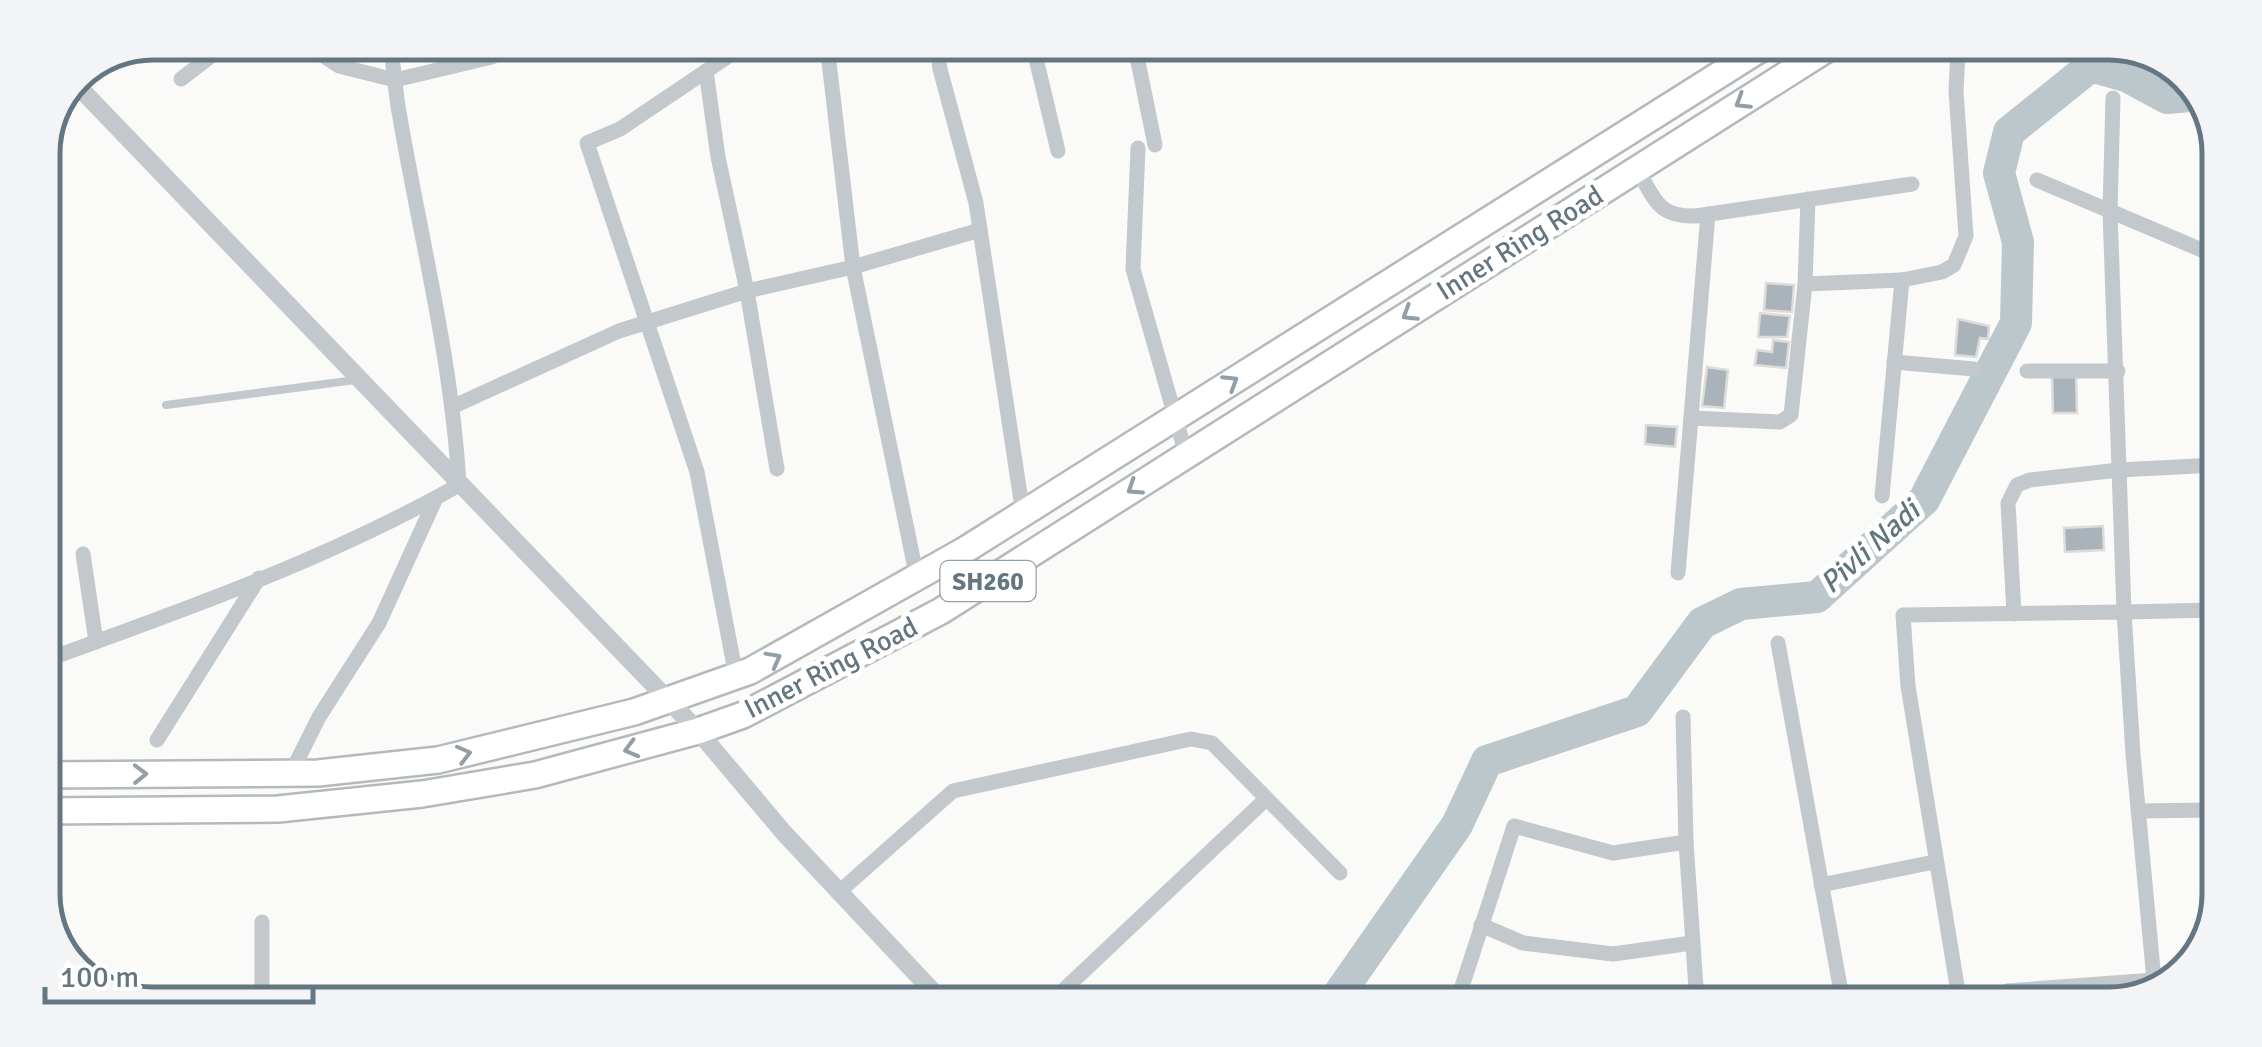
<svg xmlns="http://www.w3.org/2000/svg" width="2262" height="1047" font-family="Signika,sans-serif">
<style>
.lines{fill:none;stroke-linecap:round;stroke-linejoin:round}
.river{stroke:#bbc7cb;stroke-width:32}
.building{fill:#aab3b9;stroke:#dcdcda;stroke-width:2.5}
.trunk-casing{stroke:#b4b9bd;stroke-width:30}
.service{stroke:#c3c8cc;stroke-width:8}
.minor{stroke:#c3c8cc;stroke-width:15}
.tertiary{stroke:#c3c8cc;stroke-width:18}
.trunk{stroke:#fff;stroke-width:25}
.oneway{stroke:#939fa8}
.labels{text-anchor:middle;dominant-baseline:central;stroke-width:10;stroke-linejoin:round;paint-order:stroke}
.shield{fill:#fff;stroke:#939fa8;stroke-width:2.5}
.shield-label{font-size:25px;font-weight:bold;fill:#657683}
.street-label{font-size:28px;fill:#657683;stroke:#fff}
.water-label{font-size:30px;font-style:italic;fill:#60757c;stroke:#fff}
.rim{fill:none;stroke:#657683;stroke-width:5}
</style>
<rect width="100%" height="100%" fill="#fafaf8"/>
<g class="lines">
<polyline class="river" points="1334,1001 1457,825 1487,761 1637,711 1702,623 1741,604 1817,597 1924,500 2016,323 2018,242 1999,173 2009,132 2091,66 2126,76 2167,98 2190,96 2199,91"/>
</g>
<g class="building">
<polygon points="1766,283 1794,285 1792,312 1764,310"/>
<polygon points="1760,313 1790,316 1787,337 1758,337"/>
<polygon points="1958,319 1989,326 1988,339 1980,338 1976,357 1955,355"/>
<polygon points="1773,340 1789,342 1786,368 1755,365 1757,350 1772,352"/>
<polygon points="1707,367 1728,370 1724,408 1702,406"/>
<polygon points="2076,375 2077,413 2053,413 2052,376"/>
<polygon points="1646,425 1677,427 1675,447 1645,444"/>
<polygon points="2103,526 2104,550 2065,552 2064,528"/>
</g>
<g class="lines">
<g class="trunk-casing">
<g id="trunk">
<polyline points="43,775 318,773 438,760 634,712 750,671 965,550 1760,49"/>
<polyline points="43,811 278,809 422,794 535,775 698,731 743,715 941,611 1825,50"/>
</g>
</g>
<polyline class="service" points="166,405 355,380"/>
<g class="minor">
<polyline points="304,43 339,66 395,80 492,57 502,44"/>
<polyline points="827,45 853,267 917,578"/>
<polyline points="937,46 940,69 976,203 1023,514"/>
<polyline points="1033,46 1058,151"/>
<polyline points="1135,47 1155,145"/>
<polyline points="706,71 718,157 747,291 777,469"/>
<polyline points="181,79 228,43"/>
<polyline points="2113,98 2110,211 2124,612 2214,610"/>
<polyline points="2209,119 2219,156"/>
<polyline points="1138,148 1133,269 1186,455"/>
<path d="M1637,169C1655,199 1657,217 1696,216L1912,184"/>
<polyline points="2037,180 2218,257"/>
<polyline points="1805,284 1808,199"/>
<polyline points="1894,362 1974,369"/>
<polyline points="2027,371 2118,371"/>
<polyline points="452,407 619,331 747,291 853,267 980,230"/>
<polyline points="1691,418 1780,422 1791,415 1805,284 1902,280 1942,272 1954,265 1966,236 1956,91 1958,50"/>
<polyline points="1882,496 1902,280"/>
<polyline points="83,554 96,642"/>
<polyline points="1678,573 1708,214"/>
<polyline points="2014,614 2008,503 2017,485 2030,480 2119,470 2216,465"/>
<polyline points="1778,643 1843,1003"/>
<path d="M43,661C184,610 328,559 459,485C452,359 420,236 399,112C395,90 394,66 390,44"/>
<polyline points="736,676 697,472 587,143 620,129 745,45"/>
<polyline points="1683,717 1686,842 1697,1003"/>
<polyline points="157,740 259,578"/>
<polyline points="291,773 319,717 379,623 436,498"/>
<polyline points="2138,811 2212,810"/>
<polyline points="1821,885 1934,862"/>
<polyline points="839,892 953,791 1191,739 1212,743 1340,873"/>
<polyline points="262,922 262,997"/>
<polyline points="1481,925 1523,943 1613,954 1692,943"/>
<polyline points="2007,991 2154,980"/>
<polyline points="1053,1000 1266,799"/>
<polyline points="1457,1002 1514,826 1613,853 1686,842"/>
<polyline points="1960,1004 1908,686 1903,615 2124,612 2133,754 2155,991"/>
</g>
<polyline class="tertiary" points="72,80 698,731 784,833 940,999"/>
<use href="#trunk" class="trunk"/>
</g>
<defs><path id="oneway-chevron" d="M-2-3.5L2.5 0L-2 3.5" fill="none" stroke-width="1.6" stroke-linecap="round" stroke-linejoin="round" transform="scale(2.5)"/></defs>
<g class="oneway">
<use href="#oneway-chevron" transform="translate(1742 102) rotate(148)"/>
<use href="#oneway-chevron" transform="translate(1409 314) rotate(148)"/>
<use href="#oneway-chevron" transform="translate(1231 382) rotate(-32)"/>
<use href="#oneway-chevron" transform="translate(1134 488) rotate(147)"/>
<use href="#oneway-chevron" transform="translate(774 659) rotate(-28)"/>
<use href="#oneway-chevron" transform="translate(631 749) rotate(165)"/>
<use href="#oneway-chevron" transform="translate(464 754) rotate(-14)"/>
<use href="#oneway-chevron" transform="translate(140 774) rotate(-1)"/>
</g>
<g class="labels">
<rect class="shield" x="940.5" y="561" width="95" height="40" rx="8"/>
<g class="shield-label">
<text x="988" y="581">SH260</text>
</g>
<g class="street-label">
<text transform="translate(1520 243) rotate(-32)">Inner Ring Road</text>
<text transform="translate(831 668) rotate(-27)">Inner Ring Road</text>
</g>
<g class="water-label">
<text transform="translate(1870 547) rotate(-42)">Pivli Nadi</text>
</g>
</g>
<path d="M0 0H2262V1047H0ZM153 60H2109A93 93 0 0 1 2202 153V894A93 93 0 0 1 2109 987H153A93 93 0 0 1 60 894V153A93 93 0 0 1 153 60Z" fill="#f3f4f5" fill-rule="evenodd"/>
<path class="rim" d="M153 60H2109A93 93 0 0 1 2202 153V894A93 93 0 0 1 2109 987H153A93 93 0 0 1 60 894V153A93 93 0 0 1 153 60Z"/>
<path d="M45 987v15h268v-15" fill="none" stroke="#657683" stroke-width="5"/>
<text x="60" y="987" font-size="30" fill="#657683" stroke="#ffffff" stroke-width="8" paint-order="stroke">100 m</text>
</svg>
